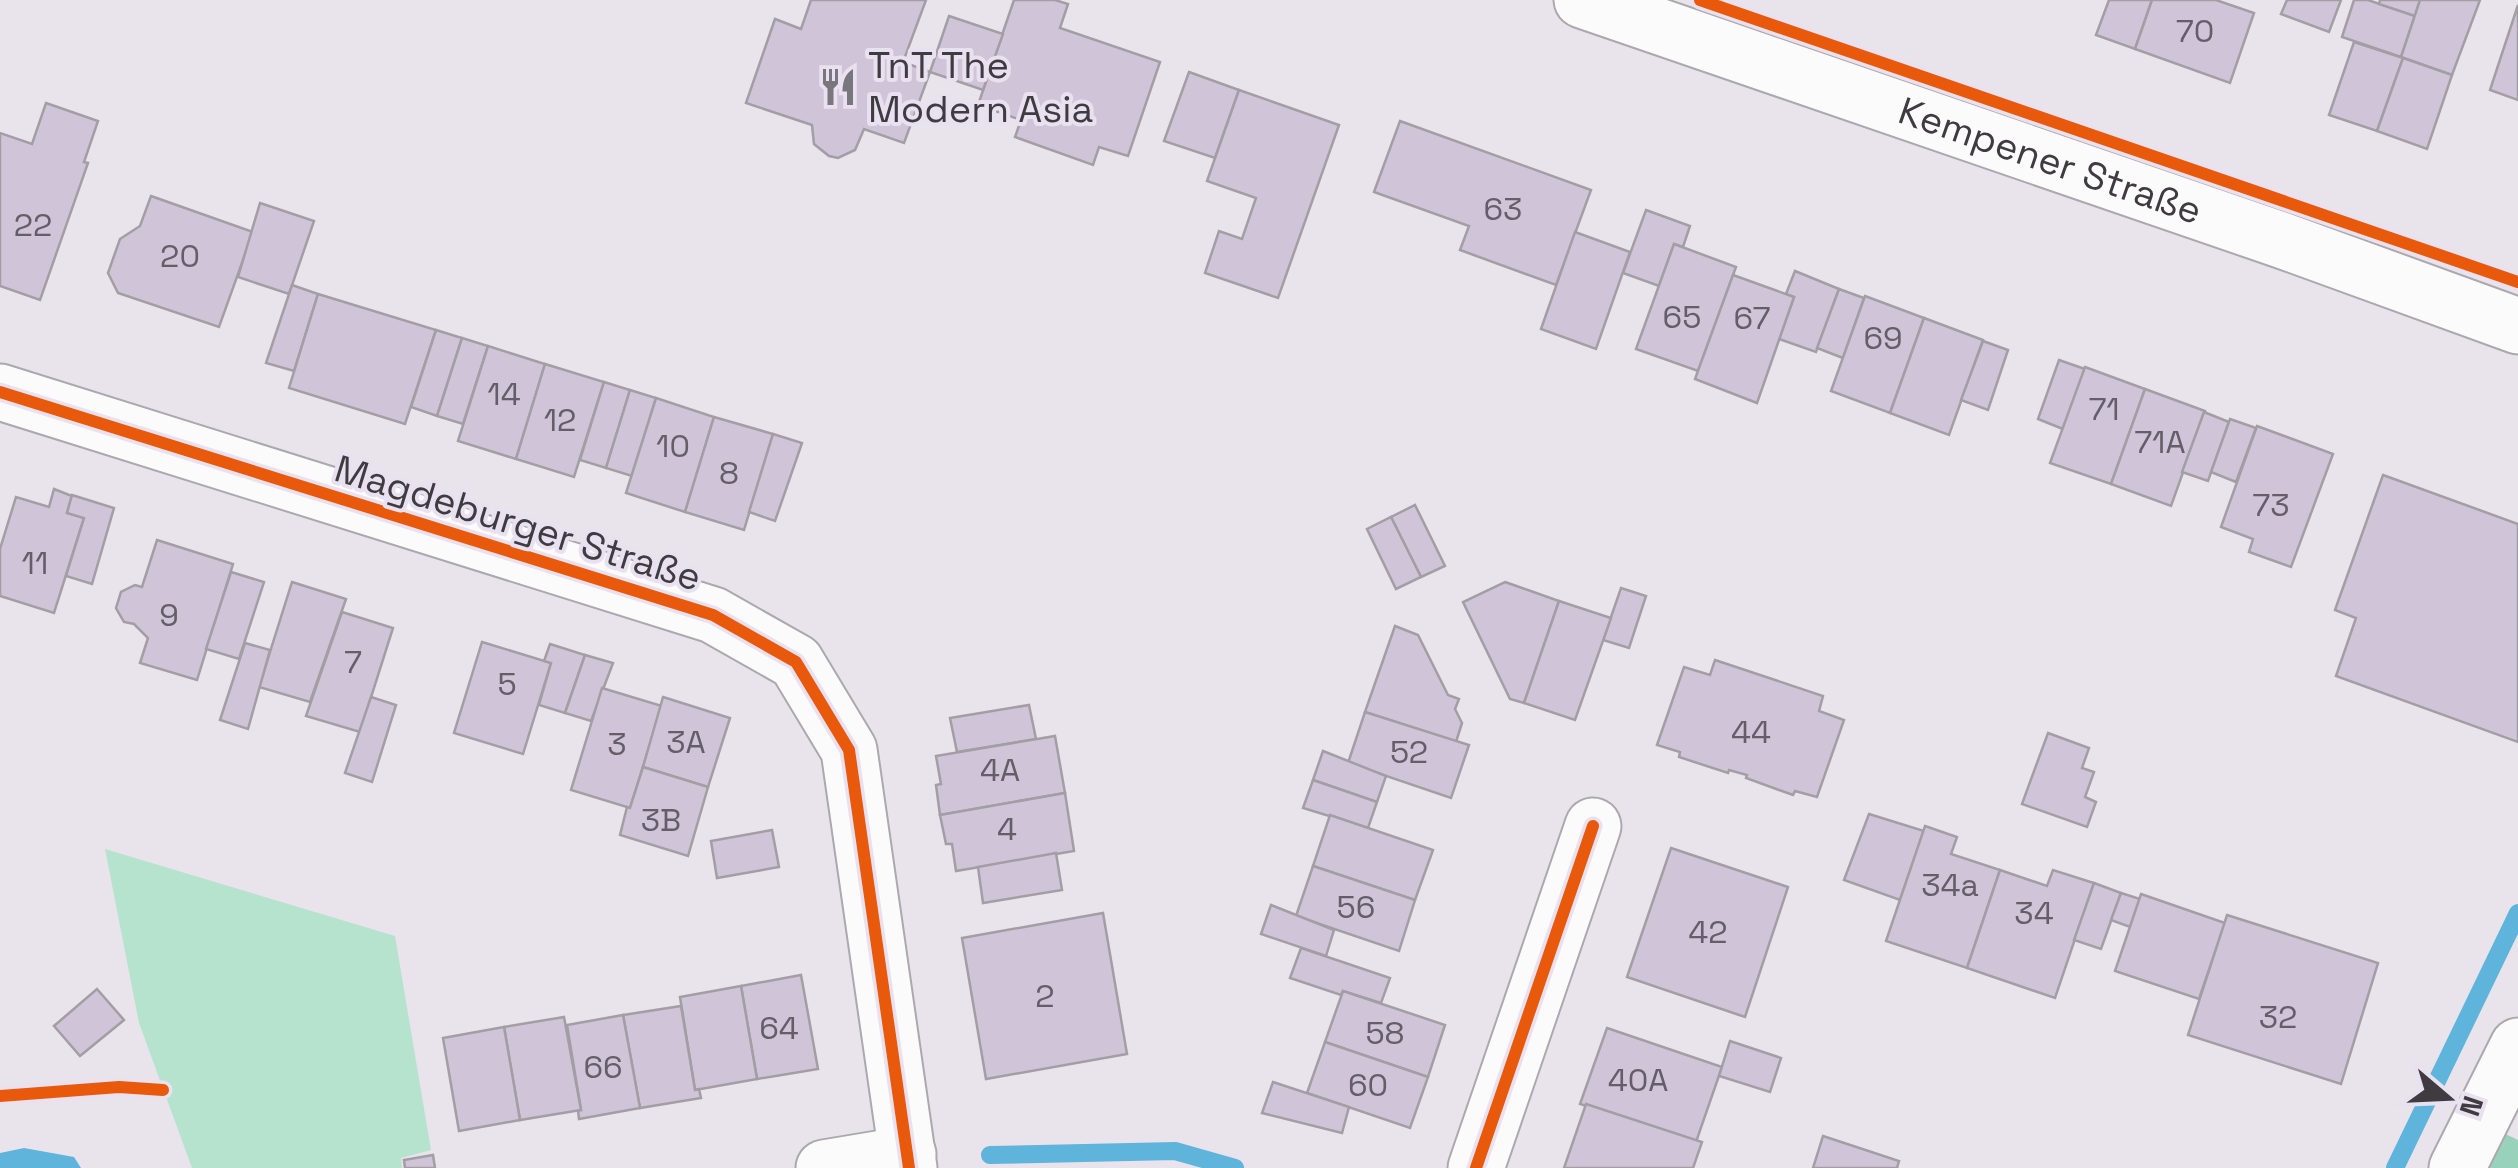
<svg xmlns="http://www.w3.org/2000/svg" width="2518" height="1168" font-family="'Space Grotesk',sans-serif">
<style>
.green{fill:#b5e3ce}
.forest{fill:#98d2ba}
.water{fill:#5fb4db}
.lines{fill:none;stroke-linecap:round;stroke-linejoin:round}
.stream{stroke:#5fb4db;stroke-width:18}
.building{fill:#d0c5d8;stroke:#a29ea4;stroke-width:2.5}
.minor-casing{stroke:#aba8ae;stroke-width:59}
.primary-casing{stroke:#aba8ae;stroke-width:59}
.minor{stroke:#fcfbfc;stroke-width:55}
.primary{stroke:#fcfbfc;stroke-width:55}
.cycleway-casing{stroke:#eae1f0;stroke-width:19}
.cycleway{stroke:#e8590c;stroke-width:12}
.labels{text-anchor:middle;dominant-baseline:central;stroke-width:8;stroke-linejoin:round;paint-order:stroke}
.number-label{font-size:32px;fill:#635e67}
.poi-label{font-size:38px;fill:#3f3b41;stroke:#eae1f0;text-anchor:start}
.street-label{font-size:38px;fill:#3f3b41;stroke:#eae1f0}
</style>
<rect width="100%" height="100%" fill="#e9e4ec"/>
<polygon class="green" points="105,849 395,936 431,1150 401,1158 402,1168 192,1168 139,1023"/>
<polygon class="forest" points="2489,1126 2518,1140 2518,1168 2469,1168"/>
<polygon class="water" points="24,1148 74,1157 81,1168 0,1168 0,1153"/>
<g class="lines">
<g class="stream">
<polyline points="990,1155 1175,1151 1235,1168"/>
<polyline points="2395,1168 2518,913"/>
</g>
</g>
<g class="building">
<polygon points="811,0 926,0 903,62 930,72 904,143 864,129 855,150 838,158 829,156 814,144 812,125 746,103 775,19 801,29"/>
<polygon points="1014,0 1055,0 1068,4 1060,28 1160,62 1128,156 1099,147 1093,165 1015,137 1021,120 978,105"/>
<polygon points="2109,0 2152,0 2135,49 2096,35"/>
<polygon points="2152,0 2216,0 2254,13 2230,83 2135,49"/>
<polygon points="2287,0 2341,0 2329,32 2281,14"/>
<polygon points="2354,0 2368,0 2415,16 2401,57 2342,37"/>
<polygon points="2380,0 2420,0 2415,16 2379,4"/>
<polygon points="2420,0 2480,0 2452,75 2401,57"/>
<polygon points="2518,5 2518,100 2490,90"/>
<polygon points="949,16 1003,34 983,90 930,72"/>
<polygon points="2354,42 2403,58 2377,131 2329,115"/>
<polygon points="2403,58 2452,75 2427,149 2377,131"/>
<polygon points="1189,72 1239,90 1215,158 1164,141"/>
<polygon points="1239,90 1339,125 1278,298 1205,273 1219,231 1242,239 1256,198 1207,181"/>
<polygon points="46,103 98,121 84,162 88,163 40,300 0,286 0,133 32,144"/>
<polygon points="1400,121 1591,190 1556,285 1460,250 1469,226 1374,192"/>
<polygon points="151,196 253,232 219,327 118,293 108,273 120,239 140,226"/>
<polygon points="260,203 314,221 289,294 238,277"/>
<polygon points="1646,210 1690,226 1683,247 1674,244 1659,286 1623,273"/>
<polygon points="1575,232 1630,252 1596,349 1541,329"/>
<polygon points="1674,244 1736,267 1698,371 1636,349"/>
<polygon points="1795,271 1839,289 1816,352 1779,339 1794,297 1786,294"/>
<polygon points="1733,275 1794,297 1757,403 1695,379"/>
<polygon points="292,285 318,294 294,371 266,363"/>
<polygon points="1839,289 1864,298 1843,358 1817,348"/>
<polygon points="318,294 436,330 405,424 289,388"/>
<polygon points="1865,296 1924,318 1890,413 1831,391"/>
<polygon points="1924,318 1983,340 1949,435 1890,413"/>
<polygon points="436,330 462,338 437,416 411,407"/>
<polygon points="462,338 488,346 463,424 437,416"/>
<polygon points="1983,341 2008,350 1988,410 1961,400"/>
<polygon points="488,346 545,364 516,459 458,441"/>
<polygon points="2059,360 2085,369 2063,429 2038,419"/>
<polygon points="545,364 604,382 574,477 516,459"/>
<polygon points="2085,367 2145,389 2111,484 2050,463"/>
<polygon points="604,382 630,390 606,468 580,460"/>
<polygon points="2145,389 2205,411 2171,506 2111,484"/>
<polygon points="630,390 656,398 632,476 606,468"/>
<polygon points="656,398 714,417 685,512 626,493"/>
<polygon points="2204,412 2229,422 2208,481 2182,472"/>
<polygon points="714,417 773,434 744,530 685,512"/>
<polygon points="2230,419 2256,428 2236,482 2211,472"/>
<polygon points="2257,426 2333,454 2291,567 2249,552 2253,539 2221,527"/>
<polygon points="773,434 802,443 775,521 749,512"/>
<polygon points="2383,475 2518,524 2518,742 2336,676 2356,618 2335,610"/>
<polygon points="54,489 72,496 67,513 84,518 54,613 0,596 0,549 16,497 49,507"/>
<polygon points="72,495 114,508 92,584 66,576 84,518 67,513"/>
<polygon points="1415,505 1445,566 1421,577 1391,517"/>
<polygon points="1391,517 1421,577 1396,589 1367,529"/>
<polygon points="157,540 233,564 197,680 140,663 148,638 134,624 124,622 116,608 121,592 135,585 142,587"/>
<polygon points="231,572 264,582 239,659 206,649"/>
<polygon points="292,582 346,599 310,702 259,687"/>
<polygon points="1505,582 1559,601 1524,703 1510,699 1463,602"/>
<polygon points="1621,588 1646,596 1629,648 1603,640"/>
<polygon points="1559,601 1611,618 1575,720 1524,703"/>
<polygon points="342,612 393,628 360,732 306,716"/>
<polygon points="1395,626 1418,635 1448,695 1459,699 1455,709 1462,723 1456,742 1365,712"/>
<polygon points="482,642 551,663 523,754 454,733"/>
<polygon points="245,643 270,650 248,729 220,720"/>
<polygon points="550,644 585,655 565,713 539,705 551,663 544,661"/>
<polygon points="585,655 613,663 591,721 565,713"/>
<polygon points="1715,660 1823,696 1819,711 1844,720 1817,797 1795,791 1793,795 1746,778 1747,775 1729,770 1728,773 1679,757 1680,752 1657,745 1684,667 1710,675"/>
<polygon points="602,688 662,706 630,808 571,790"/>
<polygon points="371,697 396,705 372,782 345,773"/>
<polygon points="663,697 730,718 708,787 643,767"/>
<polygon points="1029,705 1036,739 957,752 950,718"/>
<polygon points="1365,712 1469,745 1451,798 1348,763"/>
<polygon points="2048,733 2089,748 2082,768 2094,772 2085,797 2096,802 2087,827 2022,804"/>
<polygon points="1055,736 1065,793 940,815 936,785 941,784 936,756"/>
<polygon points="1323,751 1386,776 1377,802 1313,780"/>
<polygon points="643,767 708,787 688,856 620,835 627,807 630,808"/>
<polygon points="1313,780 1377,802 1368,828 1303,808"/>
<polygon points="1065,793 1074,851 956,871 952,844 946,844 940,815"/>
<polygon points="1869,814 1924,831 1900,900 1844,880"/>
<polygon points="1330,815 1433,850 1415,900 1313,866"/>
<polygon points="1925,826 1957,837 1951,854 2000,870 1967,968 1886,941"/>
<polygon points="772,830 779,867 717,878 711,841"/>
<polygon points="1671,848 1788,887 1745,1017 1627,977"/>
<polygon points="1056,853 1062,890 983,903 978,867"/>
<polygon points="1313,866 1415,900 1399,951 1296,916"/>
<polygon points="2000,870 2047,886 2053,870 2094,883 2055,998 1967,968"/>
<polygon points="2094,883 2121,893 2101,949 2074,940"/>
<polygon points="2121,893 2140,899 2130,927 2111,920"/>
<polygon points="2141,894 2225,923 2199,999 2115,971"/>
<polygon points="1271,905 1334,930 1326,956 1261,934"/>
<polygon points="1103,913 1127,1054 986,1079 962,938"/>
<polygon points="2227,915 2378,963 2341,1084 2188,1035"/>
<polygon points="1301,948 1390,978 1381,1003 1343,991 1341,995 1290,978"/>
<polygon points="801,975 818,1069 757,1079 741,986"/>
<polygon points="741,986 757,1079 695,1090 680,997"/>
<polygon points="97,989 124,1020 80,1056 54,1026"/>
<polygon points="1343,991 1445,1025 1428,1077 1325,1042"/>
<polygon points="681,1006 695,1090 699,1089 701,1098 640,1108 623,1015"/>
<polygon points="623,1015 640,1108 579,1119 578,1110 581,1110 567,1025"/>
<polygon points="564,1017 581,1110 520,1120 504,1027"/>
<polygon points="504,1027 520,1120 459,1131 443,1038"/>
<polygon points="1607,1028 1722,1067 1696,1142 1580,1104"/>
<polygon points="1730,1041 1781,1058 1770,1092 1719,1076"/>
<polygon points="1325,1042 1428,1077 1410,1128 1307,1093"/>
<polygon points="1273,1082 1349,1107 1342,1133 1262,1113"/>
<polygon points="1586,1104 1702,1142 1693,1168 1564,1168"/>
<polygon points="1823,1136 1899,1161 1897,1168 1813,1168"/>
<polygon points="433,1155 435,1168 405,1168 404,1160"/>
</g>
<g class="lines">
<g class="minor-casing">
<g id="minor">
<polyline points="0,392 713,615 796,662 849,750 909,1168"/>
<polyline points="824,1168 908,1154"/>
<polyline points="1476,1168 1593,826"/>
<polyline points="2457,1168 2518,1046"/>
</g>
</g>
<g class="primary-casing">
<g id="primary">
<path id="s1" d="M1582,0L2284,241L2518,326"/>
</g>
</g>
<use href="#minor" class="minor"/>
<use href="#primary" class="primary"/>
<g class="cycleway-casing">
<g id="cycleway">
<polyline points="1700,0 2518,282"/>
<polyline points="0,392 713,615 796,662 849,750 909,1168"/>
<polyline points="0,1096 119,1087 163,1090"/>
<polyline points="1476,1168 1593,826"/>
</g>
</g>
<use href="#cycleway" class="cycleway"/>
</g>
<defs>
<g id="restaurant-bare" transform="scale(3)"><path d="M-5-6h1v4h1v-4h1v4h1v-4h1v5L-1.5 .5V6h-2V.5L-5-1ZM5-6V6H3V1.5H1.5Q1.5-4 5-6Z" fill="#7a767d" stroke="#eae1f0" stroke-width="2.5" paint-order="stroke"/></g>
</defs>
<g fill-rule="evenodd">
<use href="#restaurant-bare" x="838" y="87"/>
</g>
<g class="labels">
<g class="number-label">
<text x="2195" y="31">70</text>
<text x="1503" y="209">63</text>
<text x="33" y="225">22</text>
<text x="180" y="256">20</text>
<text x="1682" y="317">65</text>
<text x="1752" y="318">67</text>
<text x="1883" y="338">69</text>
<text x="504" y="394">14</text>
<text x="2104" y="409">71</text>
<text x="560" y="420">12</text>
<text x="2160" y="442">71A</text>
<text x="673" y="446">10</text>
<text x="729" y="473">8</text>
<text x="2271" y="505">73</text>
<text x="35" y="563">11</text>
<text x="169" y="615">9</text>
<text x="353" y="662">7</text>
<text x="507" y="684">5</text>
<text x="1751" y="732">44</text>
<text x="686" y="742">3A</text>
<text x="617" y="744">3</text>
<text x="1409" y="752">52</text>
<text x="1000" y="770">4A</text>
<text x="661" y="820">3B</text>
<text x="1007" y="829">4</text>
<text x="1950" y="885">34a</text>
<text x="1356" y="907">56</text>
<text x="2034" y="913">34</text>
<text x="1708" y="932">42</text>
<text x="1045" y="996">2</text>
<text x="2278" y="1017">32</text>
<text x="779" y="1028">64</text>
<text x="1385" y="1033">58</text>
<text x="603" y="1067">66</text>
<text x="1638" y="1080">40A</text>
<text x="1368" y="1085">60</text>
</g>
<g class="poi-label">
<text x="868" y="65">TnT The<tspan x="868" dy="44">Modern Asia</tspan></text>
</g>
<g class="street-label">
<text stroke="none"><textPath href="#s1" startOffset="495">Kempener Straße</textPath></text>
<text transform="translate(518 523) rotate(17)">Magdeburger Straße</text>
</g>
</g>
<g transform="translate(2448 1098) rotate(109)" stroke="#eae1f0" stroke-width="8" paint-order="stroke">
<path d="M0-8L18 38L0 25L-18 38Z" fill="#3f3b41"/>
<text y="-15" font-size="28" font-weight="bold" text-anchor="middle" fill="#3f3b41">N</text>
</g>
</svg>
